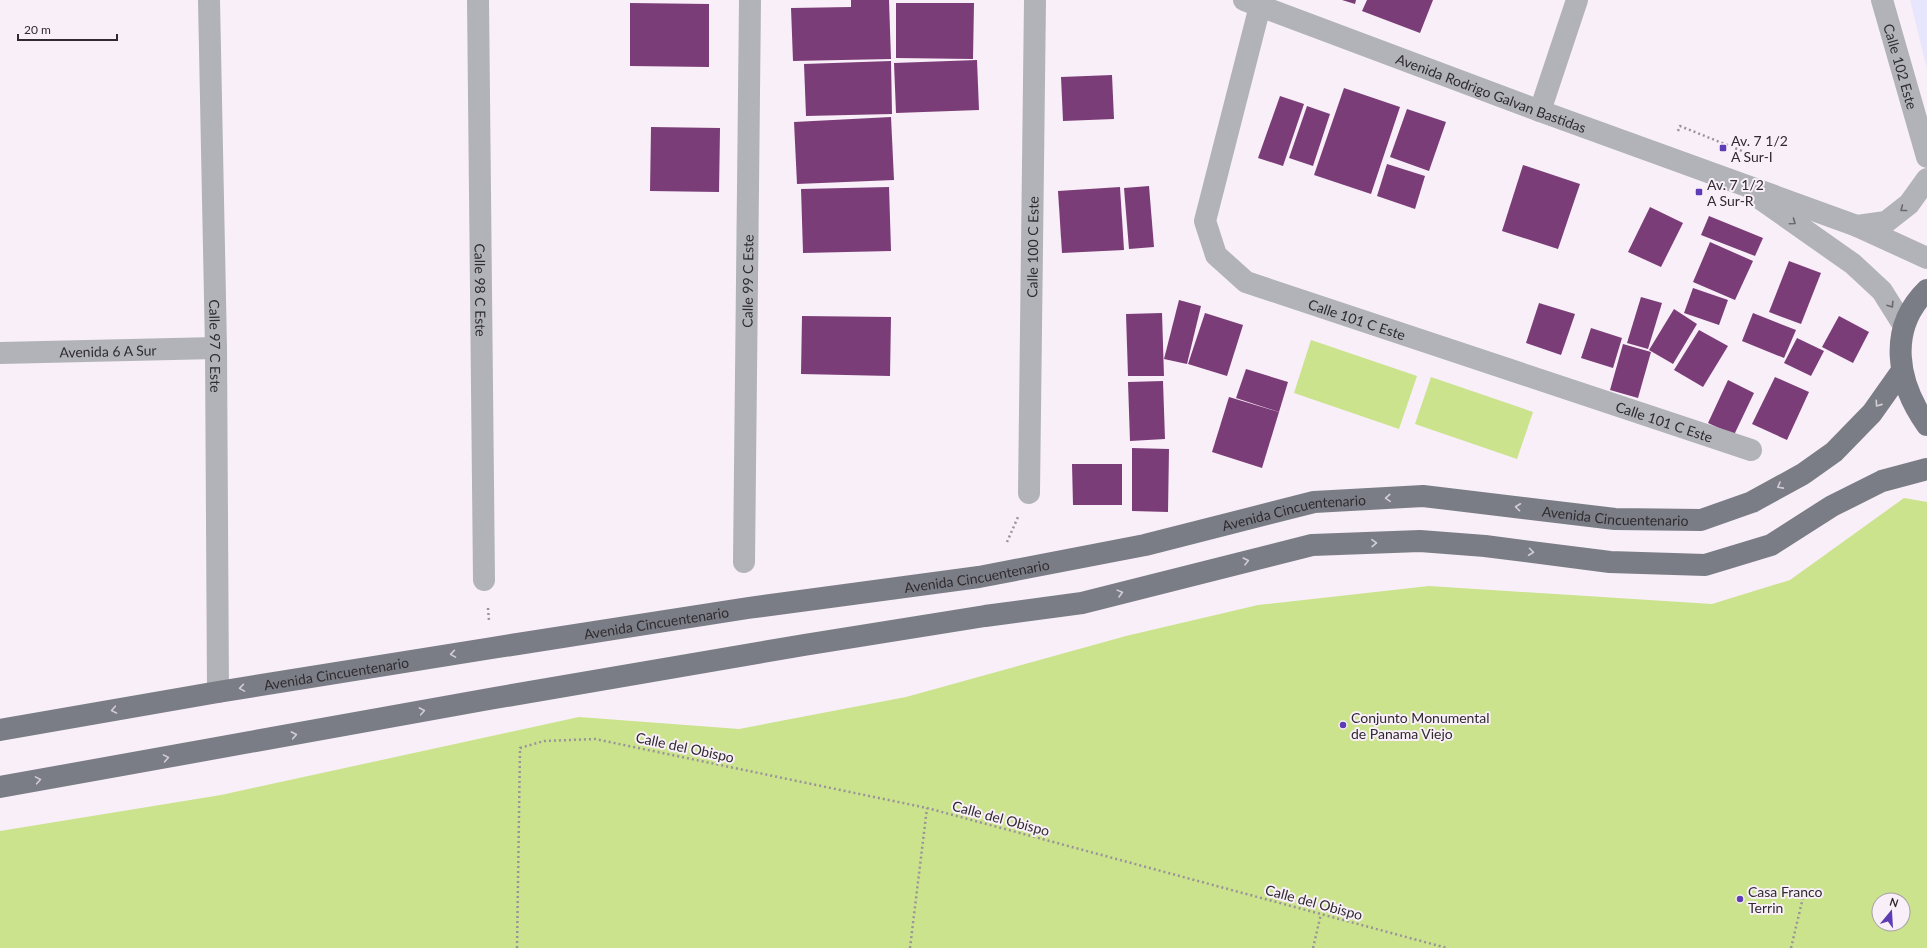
<svg xmlns="http://www.w3.org/2000/svg" width="1927" height="948" font-family="Lato,sans-serif">
<style>
.education{fill:#e8e6fc}
.green{fill:#cae38c;fill-rule:evenodd}
.building{fill:#7b3d78}
.lines{fill:none;stroke-linecap:round;stroke-linejoin:round}
.path{stroke:#9b939a;stroke-width:2.5;stroke-dasharray:2 3;stroke-linecap:butt}
.minor{stroke:#b1b3b8;stroke-width:22}
.tertiary{stroke:#b1b3b8;stroke-width:22}
.primary{stroke:#7b7d86;stroke-width:22}
.oneway{stroke:#6a686d}
.oneway2{stroke:#d3cdd6}
.poi-dot{fill:#5d3cb4;stroke:#f9eff8;stroke-width:1.5}
.labels{text-anchor:middle;dominant-baseline:central;stroke-width:4;stroke-linejoin:round;paint-order:stroke}
.street-label{font-size:14px;fill:#2f2b2f;stroke:#f9eff8}
.poi-label{font-size:14px;fill:#2f2b2f;stroke:#f9eff8;text-anchor:start}
</style>
<rect width="100%" height="100%" fill="#f9eff8"/>
<polygon class="education" points="1910,0 1927,0 1927,69"/>
<g class="green">
<polygon points="1311,340 1417,376 1399,429 1294,393"/>
<polygon points="1431,377 1533,412 1517,459 1415,424"/>
<path d="M1904,498L1927,502V948H0V831L221,795L579,717L739,729L906,697L1126,636L1258,605L1429,586L1712,604L1790,580ZM1879,900H1903V924H1879Z"/>
</g>
<g class="building">
<polygon points="851,0 889,0 891,59 793,61 791,8 851,7"/>
<polygon points="1342,0 1356,0 1355,4"/>
<polygon points="1367,0 1433,0 1420,33 1362,11"/>
<polygon points="630,3 709,4 709,67 630,66"/>
<polygon points="896,3 974,3 973,59 896,58"/>
<polygon points="977,60 979,110 896,113 894,63"/>
<polygon points="891,61 892,114 806,116 804,64"/>
<polygon points="1112,75 1114,119 1063,121 1061,77"/>
<polygon points="1344,88 1400,107 1371,194 1314,175"/>
<polygon points="1280,96 1304,104 1283,166 1258,158"/>
<polygon points="1307,106 1330,114 1313,166 1289,158"/>
<polygon points="1407,109 1446,122 1429,171 1390,157"/>
<polygon points="891,117 894,180 797,184 794,122"/>
<polygon points="651,127 720,128 719,192 650,191"/>
<polygon points="1387,164 1425,176 1415,209 1377,196"/>
<polygon points="1523,165 1580,184 1558,249 1502,231"/>
<polygon points="1149,186 1154,247 1129,249 1124,188"/>
<polygon points="889,187 891,251 803,253 801,189"/>
<polygon points="1120,187 1124,250 1062,253 1058,191"/>
<polygon points="1650,207 1683,223 1661,267 1628,252"/>
<polygon points="1709,216 1763,238 1755,256 1701,235"/>
<polygon points="1710,242 1753,261 1735,300 1693,282"/>
<polygon points="1789,261 1821,273 1801,324 1769,312"/>
<polygon points="1693,288 1728,300 1719,325 1684,313"/>
<polygon points="1641,297 1662,303 1648,349 1627,343"/>
<polygon points="1179,300 1201,306 1187,364 1164,359"/>
<polygon points="1539,303 1575,314 1561,355 1526,343"/>
<polygon points="1674,309 1697,324 1673,364 1649,350"/>
<polygon points="1162,313 1164,376 1128,376 1126,314"/>
<polygon points="1205,313 1243,325 1227,376 1188,364"/>
<polygon points="1753,313 1796,330 1784,358 1742,341"/>
<polygon points="802,316 891,317 890,376 801,374"/>
<polygon points="1839,316 1869,332 1853,363 1822,347"/>
<polygon points="1591,328 1622,338 1613,368 1581,358"/>
<polygon points="1699,330 1728,346 1703,387 1674,370"/>
<polygon points="1797,338 1824,351 1811,376 1784,363"/>
<polygon points="1623,344 1651,352 1638,398 1610,390"/>
<polygon points="1246,369 1288,382 1279,412 1236,398"/>
<polygon points="1775,377 1809,392 1787,440 1752,424"/>
<polygon points="1728,380 1754,393 1734,435 1708,423"/>
<polygon points="1163,381 1165,439 1130,441 1128,382"/>
<polygon points="1229,397 1279,412 1262,468 1212,452"/>
<polygon points="1132,448 1169,449 1168,512 1132,511"/>
<polygon points="1072,464 1122,464 1122,505 1073,505"/>
</g>
<g class="lines">
<g class="path">
<polyline points="1678,131 1680,126 1757,157"/>
<polyline points="1007,542 1018,517"/>
<polyline points="488,608 489,621"/>
<polyline points="517,948 520,748 544,741 595,739 927,808 1447,948"/>
<polyline points="910,948 927,808"/>
<polyline points="1313,948 1321,914"/>
<polyline points="1791,948 1805,889"/>
</g>
<g class="minor">
<path id="s1" d="M209,0L216,348L218,692"/>
<path id="s2" d="M478,0L484,580"/>
<path id="s3" d="M1882,0L1927,157"/>
<path id="s4" d="M1260,6L1205,221L1216,255L1246,282L1751,450"/>
<polyline points="1540,111 1577,0"/>
<path id="s5" d="M0,353L216,348"/>
<path id="s6" d="M1029,493L1035,0"/>
<path id="s7" d="M744,562L750,0"/>
</g>
<g class="tertiary">
<path id="s8" d="M1244,0L1540,111L1857,226L1927,258"/>
<polyline points="1762,200 1853,264 1882,291 1904,326"/>
<polyline points="1857,226 1886,222 1909,204 1927,179"/>
</g>
<g class="primary">
<path d="M1927,290C1887,329 1897,383 1927,425"/>
<path id="s9" d="M0,730L218,692L492,648L748,608L979,577L1145,545L1314,502L1423,496L1615,519L1701,520L1752,502L1803,474L1834,452L1872,413L1901,372"/>
<polyline points="0,787 489,699 804,645 985,616 1082,603 1312,545 1420,541 1485,546 1610,562 1705,565 1771,545 1832,506 1882,481 1927,469"/>
</g>
</g>
<defs><path id="oneway-chevron" d="M-2-3.5L2.5 0L-2 3.5" fill="none" stroke-width="1.6" stroke-linecap="round" stroke-linejoin="round"/></defs>
<g class="oneway">
<use href="#oneway-chevron" transform="translate(1903 209) rotate(142)"/>
<use href="#oneway-chevron" transform="translate(1793 222) rotate(35)"/>
<use href="#oneway-chevron" transform="translate(1891 305) rotate(57)"/>
</g>
<g class="oneway2">
<use href="#oneway-chevron" transform="translate(1878 404) rotate(125)"/>
<use href="#oneway-chevron" transform="translate(1780 486) rotate(151)"/>
<use href="#oneway-chevron" transform="translate(1388 498) rotate(177)"/>
<use href="#oneway-chevron" transform="translate(1518 507) rotate(-173)"/>
<use href="#oneway-chevron" transform="translate(1374 543) rotate(-2)"/>
<use href="#oneway-chevron" transform="translate(1531 552) rotate(7)"/>
<use href="#oneway-chevron" transform="translate(1246 561) rotate(-14)"/>
<use href="#oneway-chevron" transform="translate(1120 593) rotate(-15)"/>
<use href="#oneway-chevron" transform="translate(453 654) rotate(171)"/>
<use href="#oneway-chevron" transform="translate(242 688) rotate(171)"/>
<use href="#oneway-chevron" transform="translate(114 710) rotate(170)"/>
<use href="#oneway-chevron" transform="translate(422 711) rotate(-11)"/>
<use href="#oneway-chevron" transform="translate(294 735) rotate(-11)"/>
<use href="#oneway-chevron" transform="translate(166 758) rotate(-10)"/>
<use href="#oneway-chevron" transform="translate(38 780) rotate(-10)"/>
</g>
<g class="poi-dot">
<rect x="1719" y="144" width="8" height="8" rx="2"/>
<rect x="1695" y="188" width="8" height="8" rx="2"/>
<circle cx="1343" cy="725" r="4"/>
<circle cx="1740" cy="899" r="4"/>
</g>
<g class="labels">
<g class="street-label">
<text stroke="none"><textPath href="#s3" startOffset="69">Calle 102 Este</textPath></text>
<text stroke="none"><textPath href="#s8" startOffset="264">Avenida Rodrigo Galvan Bastidas</textPath></text>
<text stroke="none"><textPath href="#s6" startOffset="246">Calle 100 C Este</textPath></text>
<text stroke="none"><textPath href="#s7" startOffset="281">Calle 99 C Este</textPath></text>
<text stroke="none"><textPath href="#s2" startOffset="290">Calle 98 C Este</textPath></text>
<text stroke="none"><textPath href="#s4" startOffset="415">Calle 101 C Este</textPath></text>
<text stroke="none"><textPath href="#s1" startOffset="346">Calle 97 C Este</textPath></text>
<text stroke="none"><textPath href="#s5" startOffset="108">Avenida 6 A Sur</textPath></text>
<text stroke="none"><textPath href="#s4" startOffset="739">Calle 101 C Este</textPath></text>
<text stroke="none"><textPath href="#s9" startOffset="1313">Avenida Cincuentenario</textPath></text>
<text stroke="none"><textPath href="#s9" startOffset="1637">Avenida Cincuentenario</textPath></text>
<text stroke="none"><textPath href="#s9" startOffset="989">Avenida Cincuentenario</textPath></text>
<text stroke="none"><textPath href="#s9" startOffset="665">Avenida Cincuentenario</textPath></text>
<text stroke="none"><textPath href="#s9" startOffset="341">Avenida Cincuentenario</textPath></text>
<text transform="translate(685 747) rotate(12)">Calle del Obispo</text>
<text transform="translate(1001 818) rotate(15)">Calle del Obispo</text>
<text transform="translate(1314 902) rotate(15)">Calle del Obispo</text>
</g>
<g class="poi-label">
<text x="1731" y="140">Av. 7 1/2<tspan x="1731" dy="16">A Sur-I</tspan></text>
<text x="1707" y="184">Av. 7 1/2<tspan x="1707" dy="16">A Sur-R</tspan></text>
<text x="1351" y="717">Conjunto Monumental<tspan x="1351" dy="16">de Panama Viejo</tspan></text>
<text x="1748" y="891">Casa Franco<tspan x="1748" dy="16">Terrin</tspan></text>
</g>
</g>
<g transform="translate(1891 912) rotate(18)"><circle r="19" fill="#f9eff8" stroke="#a8a1a8"/>
<path d="M0-3L7 15L0 10L-7 15Z" fill="#5d3cb4"/>
<text y="-6" font-size="11" font-weight="bold" text-anchor="middle" fill="#2f2b2f">N</text>
</g>
<path d="M18 34v6h99v-6" fill="none" stroke="#2f2b2f" stroke-width="2"/>
<text x="24" y="34" font-size="12" fill="#2f2b2f" stroke="#f9eff8" stroke-width="3" paint-order="stroke">20 m</text>
</svg>
